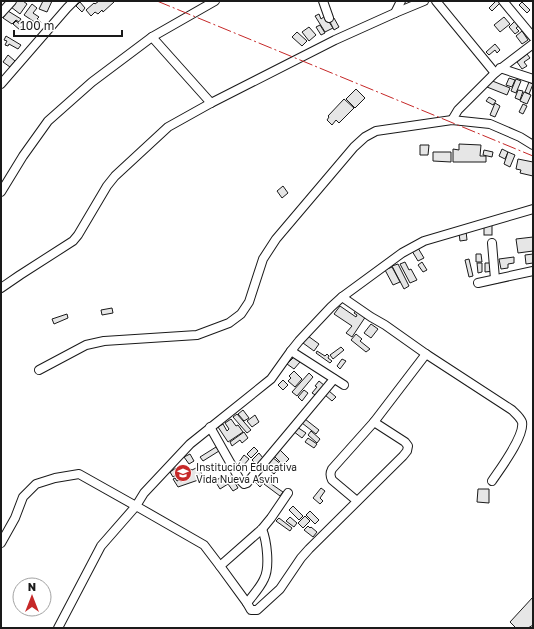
<svg xmlns="http://www.w3.org/2000/svg" width="534" height="629" font-family="'Golos Text',sans-serif">
<style>
.building{fill:#e6e6e6;stroke:#1a1a1a}
.lines{fill:none;stroke-linecap:round;stroke-linejoin:round}
.minor-casing{stroke:#1a1a1a;stroke-width:10}
.minor{stroke:#fff;stroke-width:8}
.power{stroke:#c62828;stroke-width:1;stroke-dasharray:14 3 2 3;stroke-linecap:butt}
.labels{text-anchor:middle;dominant-baseline:central;stroke-width:3;stroke-linejoin:round;paint-order:stroke}
.poi-label{font-size:10px;fill:#1a1a1a;stroke:#fff;text-anchor:start}
</style>
<rect width="100%" height="100%" fill="#fff"/>
<g class="building">
<polygon points="16,1 23,1 27,4 20,14 11,7"/>
<polygon points="43,1 52,1 47,12 39,9"/>
<polygon points="99,1 112,1 114,2 103,12 102,10 98,14 95,12 91,16 86,10 94,3 95,4"/>
<polygon points="496,1 499,1 500,3 492,11 489,8"/>
<polygon points="80,2 85,8 82,12 76,6"/>
<polygon points="522,2 530,10 527,13 519,5"/>
<polygon points="32,4 37,8 33,13 39,17 37,19 41,22 39,25 24,15"/>
<polygon points="8,11 21,19 19,22 16,20 12,24 3,18"/>
<polygon points="319,14 321,19 325,16 333,28 325,32 315,16"/>
<polygon points="504,17 510,24 500,32 494,25"/>
<polygon points="334,18 339,27 334,30 329,20"/>
<polygon points="516,20 520,25 516,28 519,31 515,34 509,27"/>
<polygon points="16,21 22,26 20,30 13,24"/>
<polygon points="320,25 325,33 321,35 316,27"/>
<polygon points="309,27 316,35 309,41 302,32"/>
<polygon points="522,31 528,40 522,44 516,36"/>
<polygon points="297,32 307,41 302,46 292,37"/>
<polygon points="6,36 21,45 18,49 9,44 8,46 5,45 7,41 4,40"/>
<polygon points="495,44 500,50 497,53 495,50 489,55 486,52"/>
<polygon points="527,54 530,58 524,62 527,66 522,69 517,62"/>
<polygon points="8,55 15,61 10,67 3,62"/>
<polygon points="509,78 515,80 512,87 506,85"/>
<polygon points="516,79 521,81 516,93 511,91"/>
<polygon points="490,80 510,88 507,95 487,87"/>
<polygon points="529,82 533,84 529,94 525,92"/>
<polygon points="356,89 365,98 355,108 346,99"/>
<polygon points="518,90 523,91 520,100 515,98"/>
<polygon points="524,92 531,95 527,104 520,101"/>
<polygon points="489,97 496,101 493,105 486,101"/>
<polygon points="344,99 354,108 339,123 336,120 332,125 327,120 329,117 328,116"/>
<polygon points="495,103 500,106 495,117 490,115"/>
<polygon points="523,104 527,106 523,114 519,112"/>
<polygon points="459,144 481,145 480,156 486,156 486,162 453,162 453,149 459,150"/>
<polygon points="420,145 429,145 428,155 420,155"/>
<polygon points="502,149 508,152 505,159 499,156"/>
<polygon points="484,150 493,152 492,157 483,155"/>
<polygon points="433,152 451,152 451,162 433,161"/>
<polygon points="508,152 515,155 510,167 504,164"/>
<polygon points="518,159 533,162 533,176 520,173 521,170 516,169"/>
<polygon points="283,186 288,193 282,198 277,191"/>
<rect x="484" y="224" width="8" height="11"/>
<polygon points="466,231 467,240 460,241 459,233"/>
<polygon points="533,237 533,251 518,253 516,239"/>
<polygon points="418,248 424,258 418,261 412,251"/>
<polygon points="476,254 481,254 482,262 476,262"/>
<polygon points="533,254 533,263 526,264 525,255"/>
<polygon points="514,257 514,263 508,264 508,268 501,269 499,259"/>
<polygon points="469,259 473,276 469,277 465,260"/>
<polygon points="405,262 409,270 411,269 417,280 410,283 400,264"/>
<polygon points="422,262 427,270 423,272 418,265"/>
<polygon points="477,263 482,263 482,272 478,273"/>
<polygon points="485,263 493,263 494,271 485,272"/>
<polygon points="398,264 409,286 404,289 392,266"/>
<polygon points="392,267 400,282 393,285 385,270"/>
<polygon points="340,306 356,317 357,315 354,313 357,309 366,316 352,337 346,333 352,326 334,314"/>
<polygon points="112,308 113,313 102,315 101,310"/>
<polygon points="67,314 68,318 54,324 52,319"/>
<polygon points="371,324 378,329 371,338 364,333"/>
<polygon points="356,334 362,339 360,341 370,349 366,352 351,340"/>
<polygon points="308,336 319,344 314,351 303,343"/>
<polygon points="341,347 344,350 333,359 330,355"/>
<polygon points="317,351 325,356 327,354 329,356 328,358 332,361 330,363 316,353"/>
<polygon points="294,357 300,362 294,369 287,364"/>
<polygon points="342,359 346,361 340,369 337,366"/>
<polygon points="294,371 302,379 295,387 288,381 291,378 289,376"/>
<polygon points="309,373 313,377 297,396 292,392"/>
<polygon points="283,380 288,385 283,390 278,385"/>
<polygon points="319,381 325,386 317,396 312,393 317,387 315,386"/>
<polygon points="304,390 308,393 302,401 298,397"/>
<polygon points="329,391 336,397 332,401 325,395"/>
<polygon points="243,410 249,418 244,421 238,414"/>
<polygon points="237,414 251,430 247,433 233,417"/>
<polygon points="255,415 259,422 252,427 247,421"/>
<polygon points="231,419 236,426 238,425 243,432 228,442 218,427 223,424 227,431 229,429 225,423"/>
<polygon points="305,419 319,430 316,434 302,423"/>
<polygon points="297,427 306,433 302,438 293,431"/>
<polygon points="311,431 320,439 317,443 308,435"/>
<polygon points="244,432 248,438 242,443 240,440 232,446 230,442"/>
<polygon points="308,438 317,444 314,448 305,442"/>
<polygon points="216,447 219,451 203,461 200,457"/>
<polygon points="254,447 258,451 251,458 247,454"/>
<polygon points="279,449 289,459 283,465 273,455"/>
<polygon points="259,453 263,458 257,465 252,460"/>
<polygon points="190,454 194,461 189,464 184,457"/>
<polygon points="244,455 249,459 243,466 239,462"/>
<polygon points="272,457 282,465 274,474 264,466 266,464 269,467 270,466 267,463"/>
<polygon points="198,467 204,478 178,487 173,479 175,478 177,481 179,480 181,481 182,481 181,478 187,475 186,472 191,469 192,470"/>
<polygon points="176,468 179,473 173,477 170,472"/>
<polygon points="255,475 264,482 260,487 252,479"/>
<polygon points="223,476 225,480 231,476 238,488 233,491 228,484 220,489 215,481"/>
<polygon points="267,481 283,492 280,496 264,484"/>
<polygon points="321,488 325,491 320,498 323,501 320,504 313,498"/>
<polygon points="478,489 489,489 489,503 477,502"/>
<polygon points="293,506 303,516 299,520 289,510"/>
<polygon points="310,511 319,520 315,524 306,515"/>
<polygon points="305,516 310,521 303,528 298,523"/>
<polygon points="290,517 297,523 294,527 286,521"/>
<polygon points="279,518 292,528 290,531 276,521"/>
<polygon points="308,526 310,528 311,527 317,532 313,537 304,530"/>
<polygon points="533,597 533,625 528,628 516,628 510,622"/>
</g>
<g class="lines">
<g class="minor-casing">
<g id="minor">
<polyline points="323,1 329,18"/>
<polyline points="436,1 495,73"/>
<polyline points="503,1 533,37"/>
<polyline points="1,13 12,1"/>
<polyline points="395,13 401,1"/>
<polyline points="152,37 211,103"/>
<polyline points="500,68 533,79"/>
<polyline points="1,84 67,8 74,1"/>
<polyline points="452,120 458,110 495,73 533,44"/>
<polyline points="1,192 23,156 48,121 92,82 152,37 215,1"/>
<polyline points="492,243 495,279"/>
<polyline points="478,283 533,271"/>
<polyline points="1,288 20,275 73,241 78,235 107,186 115,176 168,127 211,103 335,40 395,13 424,1"/>
<path d="M342,297L371,317L385,325L426,354L512,410C516,414 520,417 522,422C525,436 500,469 492,481"/>
<polyline points="291,351 344,385"/>
<polyline points="39,370 86,345 104,341 197,335 229,323 241,314 249,302 263,259 276,239 354,147 365,137 376,131 452,120 490,124 520,137 533,145"/>
<polyline points="210,427 240,480 244,484 247,483 334,379"/>
<path d="M357,501L332,480C330,475 330,473 332,469L374,422L426,354"/>
<path d="M1,543L15,518L23,497L36,484L55,478L79,474L136,506L204,545L220,566L247,603C253,595 260,588 264,579C270,568 267,541 262,529"/>
<polyline points="220,566 262,529 271,518 288,493"/>
<polyline points="247,603 251,610 257,610 280,589 301,558 309,549 403,456 407,451 408,446 405,442 374,422"/>
<polyline points="58,628 101,546 136,506 144,493 190,444 271,379 291,351 299,341 331,307 342,297 402,253 424,241 533,209"/>
</g>
</g>
<use href="#minor" class="minor"/>
<polyline class="power" points="157,1 533,156"/>
</g>
<defs>
<g id="school-disc" transform="scale(0.9)"><circle r="9.5" fill="#c62828" stroke="#fff"/><path d="M0-5L7-2L0 1L-7-2ZM-4 1L0 2.5L4 1V4Q0 6-4 4Z" fill="#fff"/></g>
</defs>
<g fill-rule="evenodd">
<use href="#school-disc" x="183" y="473"/>
</g>
<g class="labels">
<g class="poi-label">
<text x="196" y="467">Institución Educativa<tspan x="196" dy="12">Vida Nueva Asvin</tspan></text>
</g>
</g>
<rect width="534" height="629" fill="none" stroke="#1a1a1a" stroke-width="4"/>
<g transform="translate(32 597)"><circle r="19" fill="#ffffff" stroke="#a3a3a3"/>
<path d="M0-3L7 15L0 10L-7 15Z" fill="#c62828"/>
<text y="-6" font-size="11" font-weight="bold" text-anchor="middle" fill="#1a1a1a">N</text>
</g>
<path d="M14 30v6h108v-6" fill="none" stroke="#1a1a1a" stroke-width="2"/>
<text x="20" y="30" font-size="12" fill="#1a1a1a" stroke="#ffffff" stroke-width="3" paint-order="stroke">100 m</text>
</svg>
